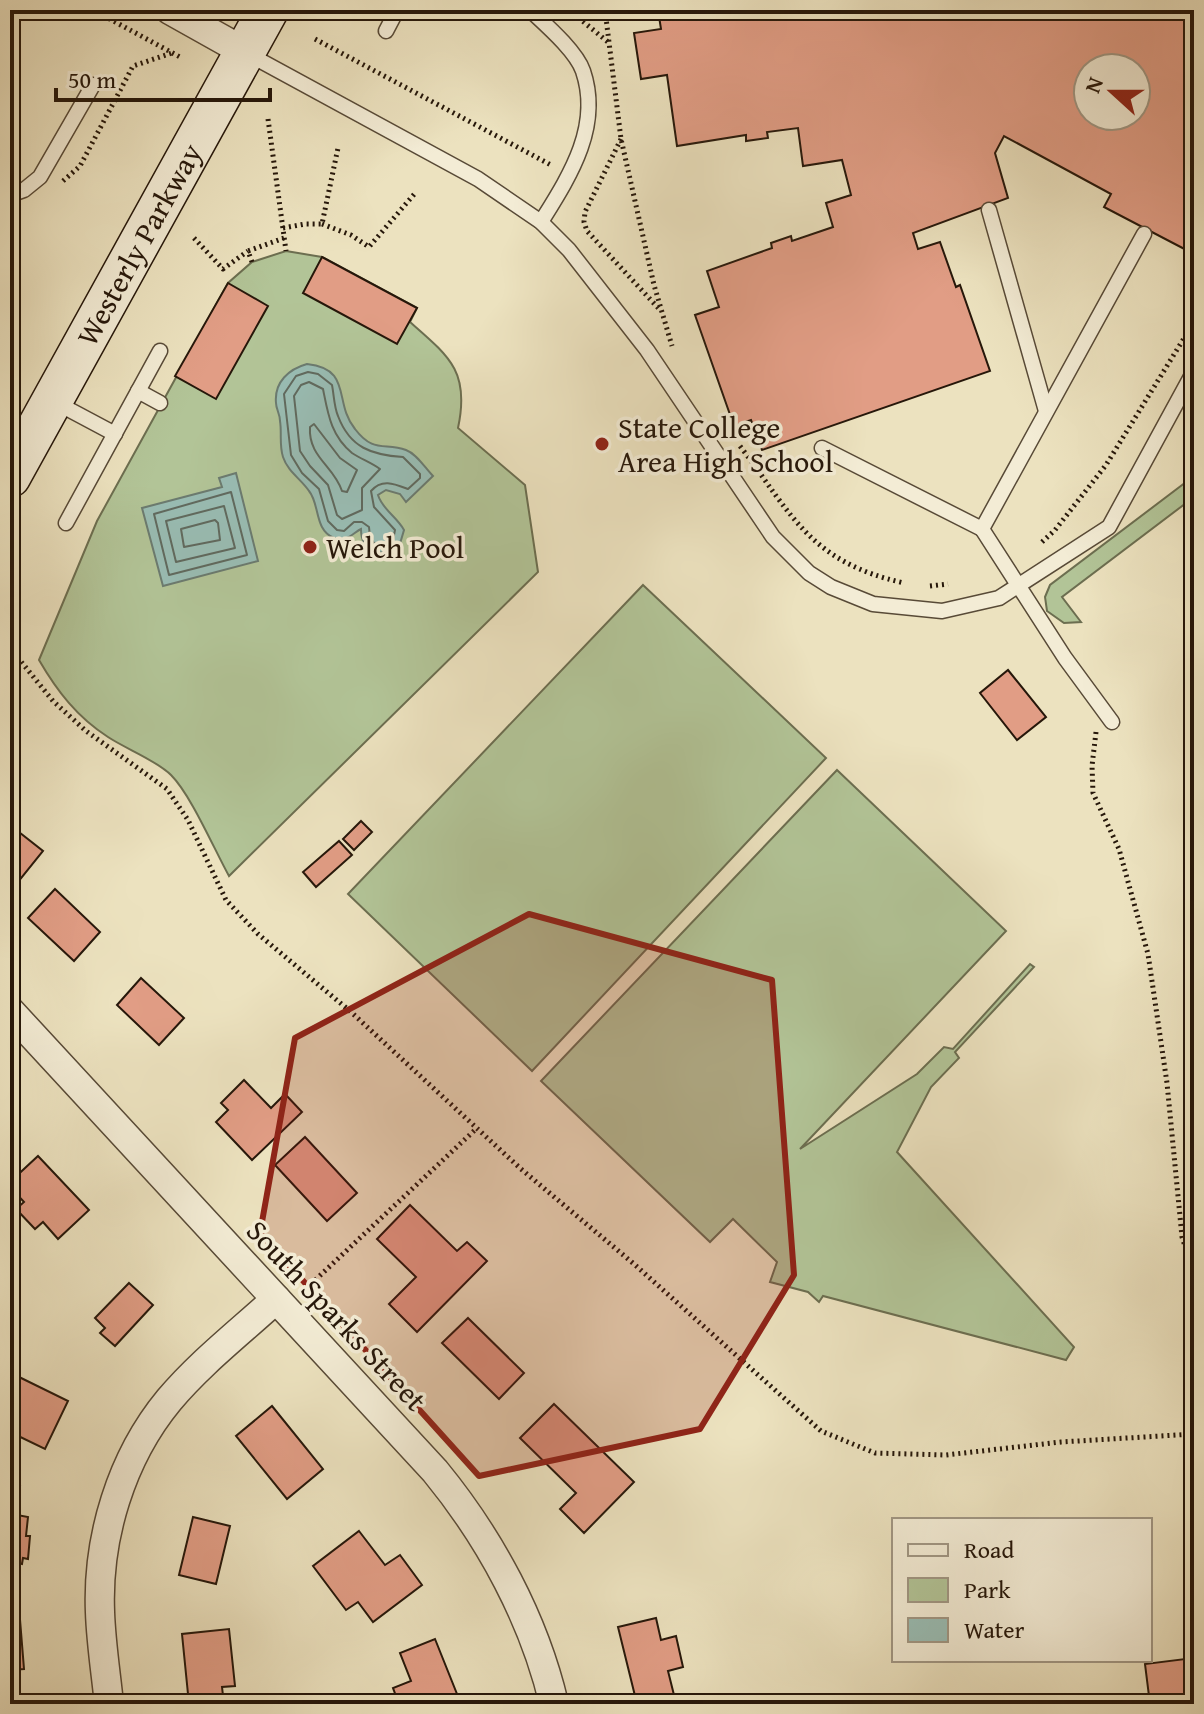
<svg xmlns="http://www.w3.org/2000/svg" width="1204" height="1714" font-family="'Gentium Book Plus',serif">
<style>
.green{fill:#b2c497;stroke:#6c6e50;stroke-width:2}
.water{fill:#99bdb4;stroke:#6b7b70;stroke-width:2}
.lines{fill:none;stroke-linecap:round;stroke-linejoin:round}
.shore{stroke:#606a5f;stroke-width:2}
.building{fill:#e19d85;stroke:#26170a;stroke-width:2;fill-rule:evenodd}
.lane-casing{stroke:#584a37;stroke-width:17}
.street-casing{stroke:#584a37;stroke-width:31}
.secondary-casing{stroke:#26170a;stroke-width:43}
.path{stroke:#26170a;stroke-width:5;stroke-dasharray:2 4;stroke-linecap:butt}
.lane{stroke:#f3ecd5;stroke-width:14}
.street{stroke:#f3ecd5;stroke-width:28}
.secondary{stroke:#f3ecd5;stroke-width:40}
.marked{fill:#8f2418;fill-opacity:0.2;stroke:#8f2418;stroke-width:6;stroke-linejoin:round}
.poi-dot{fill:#8f2418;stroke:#f3ecd5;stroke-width:3}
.labels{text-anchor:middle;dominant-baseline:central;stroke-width:7;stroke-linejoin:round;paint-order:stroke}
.street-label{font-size:30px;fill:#26170a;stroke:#f3ecd5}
.poi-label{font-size:30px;fill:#26170a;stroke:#f3ecd5;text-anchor:start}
</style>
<rect width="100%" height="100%" fill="#ece2bf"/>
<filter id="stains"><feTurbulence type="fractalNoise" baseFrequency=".0025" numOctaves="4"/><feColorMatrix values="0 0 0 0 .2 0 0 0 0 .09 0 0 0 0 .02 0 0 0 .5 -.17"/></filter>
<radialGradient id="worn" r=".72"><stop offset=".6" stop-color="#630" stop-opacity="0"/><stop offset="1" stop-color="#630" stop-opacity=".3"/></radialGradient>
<g class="green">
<path d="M286,251L322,257L417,308L410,322C450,357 470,372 458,428L525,485L538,572L229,876C214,849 191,795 171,775C156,760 126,749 108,737C77,717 57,691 39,660L97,521L228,283L252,262Z"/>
<polygon points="1194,476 1194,497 1062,597 1081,622 1064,623 1047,611 1045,597 1050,585"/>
<polygon points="643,585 826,758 532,1071 348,894"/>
<polygon points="837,770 1006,931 800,1149 917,1074 944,1047 953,1049 1030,964 1034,967 955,1052 959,1058 931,1087 897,1152 1074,1347 1066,1360 823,1296 819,1302 808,1292 770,1282 777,1262 733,1219 710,1242 541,1081"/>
</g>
<g class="water">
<path d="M307,364C353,369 333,402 355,429C374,454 385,442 406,450C417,454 425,468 433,476L406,502L400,494L386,490L378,495C382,509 397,517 404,530L399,547C381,558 361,552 361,529C353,533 346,543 334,538C314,530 320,504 309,491C301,479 288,472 283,457C279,445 282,433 280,421C280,414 276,409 276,403C274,382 289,369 307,364Z"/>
<polygon points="236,473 258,561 163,586 142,508 222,487 219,478"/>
</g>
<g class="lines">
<g class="shore">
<path d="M308,372L318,374L332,385C334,395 334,407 338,416C350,448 372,455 403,457L420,474V478L408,489C395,484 382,478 371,491L374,507L395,530L393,540L389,544L374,543L370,537L369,527L362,522H354L344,531L337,530L328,521L319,489L302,473L291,455L284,394L296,376Z"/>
<path d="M309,382L323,389C328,414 331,436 352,453C361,459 372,463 380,469L362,488V510L342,519L337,515L328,485L310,466L300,451L294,396L301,385Z"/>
<path d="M314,424L340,458L357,470L347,492L342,491C334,466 308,457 310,427Z"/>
<polygon points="231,492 247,555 169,575 154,514"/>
<polygon points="224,506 235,548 176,562 166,521"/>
<polygon points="215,520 218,523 220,540 184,547 181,529"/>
</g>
</g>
<g class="building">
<path d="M658,10H1194V254L1104,207L1111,194L1004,136L995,153L1008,198L913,233L918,249L940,242L956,287L960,285L990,371L762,450L751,420L734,426L695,315L719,307L707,271L772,248L771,243L791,236L792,241L833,227L826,203L851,195L842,160L803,166L798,128L767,132L768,138L746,141V135L677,146L667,75L641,79L634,33L661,29ZM1088,68H1136V116H1088Z"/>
<polygon points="322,257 417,308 397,344 303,293"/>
<polygon points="228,283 268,306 216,399 175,376"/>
<polygon points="1008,670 1046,717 1017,740 980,693"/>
<polygon points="361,821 372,832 354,850 343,839"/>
<polygon points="10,825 43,851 10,892"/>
<polygon points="339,841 352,855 316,887 303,872"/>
<polygon points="55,889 100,932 74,961 28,918"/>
<polygon points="141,978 184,1018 159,1045 117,1005"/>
<polygon points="244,1080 271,1108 285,1094 302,1112 252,1160 216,1122 228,1110 221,1103"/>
<polygon points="305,1137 357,1193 327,1221 275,1165"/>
<polygon points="38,1156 89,1210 58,1239 43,1222 35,1229 16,1209 24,1202 10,1187 10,1182"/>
<polygon points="410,1205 457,1251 467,1242 487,1261 417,1332 389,1304 416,1277 377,1239"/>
<polygon points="129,1283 153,1305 115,1346 100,1333 105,1328 95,1318"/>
<polygon points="468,1318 524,1373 499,1399 442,1343"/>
<polygon points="15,1375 68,1401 45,1449 10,1432 10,1386"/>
<polygon points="554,1404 634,1482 584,1533 560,1509 576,1493 520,1438"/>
<polygon points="272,1406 323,1469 287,1499 236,1436"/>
<polygon points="10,1485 20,1486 17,1515 28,1517 26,1536 30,1536 28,1559 23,1558 22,1564 10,1561"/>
<polygon points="193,1517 230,1526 216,1584 179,1575"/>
<polygon points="359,1531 385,1565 400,1555 422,1585 373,1622 358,1602 346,1610 313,1566"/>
<polygon points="10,1595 18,1595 24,1669 10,1670"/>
<polygon points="656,1618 661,1640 676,1636 683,1667 668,1671 675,1699 655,1704 637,1704 618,1627"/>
<polygon points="229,1629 235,1686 222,1687 224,1704 189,1704 182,1634"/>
<polygon points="435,1639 461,1704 399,1704 393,1688 411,1681 400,1653"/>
<polygon points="1185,1659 1190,1704 1150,1704 1145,1664"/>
</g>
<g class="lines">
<g class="lane-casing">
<g id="lane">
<path d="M530,10C546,25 576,51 583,71C602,127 569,177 541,222"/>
<polyline points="386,31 397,10"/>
<polyline points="248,54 478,179 541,222 569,250 647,350 773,537 809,573 831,587 873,604 942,611 999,598 1109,527 1194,371"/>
<polyline points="10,195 24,190 40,177 93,85"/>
<polyline points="989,210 1046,411"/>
<polyline points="138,391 160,403"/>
<polyline points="53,401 115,434"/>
<polyline points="822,448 982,529"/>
<polyline points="66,523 160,351"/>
<polyline points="1112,722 1065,658 982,529 1144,234"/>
</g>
</g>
<g class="street-casing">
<g id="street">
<polyline points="170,10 245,52"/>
<path d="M10,1011L435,1471C490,1538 534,1619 554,1704"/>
<path d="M109,1704C106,1674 101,1643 100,1612C97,1538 121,1458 169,1400C200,1363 240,1332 276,1299"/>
</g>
</g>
<g class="secondary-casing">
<g id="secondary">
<path id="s1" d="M10,477L268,10"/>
</g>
</g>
<g class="path">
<polyline points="93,10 180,57"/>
<polyline points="569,10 608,42"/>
<polyline points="605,10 621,139 654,285 672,346"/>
<polyline points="315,39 551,165"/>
<polyline points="268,119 286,251"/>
<polyline points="621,139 585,212 584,222 587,231 661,311"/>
<polyline points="63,181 80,166 133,66 172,53"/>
<polyline points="322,224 351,235 369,247 416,192"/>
<polyline points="283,228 305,224 322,224 338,148"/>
<polyline points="194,238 223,269 248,251"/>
<polyline points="252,262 248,251 284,238"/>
<path d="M740,446C793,516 810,562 904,583"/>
<polyline points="1042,542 1055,530 1106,465 1194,322"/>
<polyline points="930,586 948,584"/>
<polyline points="10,648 53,701 86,731 167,789 188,820 226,900 258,934 351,1012 521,1169 634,1264 821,1431 875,1453 946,1455 1061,1442 1194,1434"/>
<polyline points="1096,732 1092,766 1093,793 1119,849 1148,954 1167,1083 1182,1237 1194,1273"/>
<polyline points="311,1284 477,1128"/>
</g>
<use href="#lane" class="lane"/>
<use href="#street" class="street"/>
<use href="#secondary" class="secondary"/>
</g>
<path class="marked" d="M529,914L772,980L794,1275L700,1429L479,1476L260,1233L295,1038Z"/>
<g class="poi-dot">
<circle cx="602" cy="444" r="8"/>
<circle cx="310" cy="547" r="8"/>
</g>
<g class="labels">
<g class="street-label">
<text stroke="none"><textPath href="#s1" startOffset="266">Westerly Parkway</textPath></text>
<text transform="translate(337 1315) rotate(47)">South Sparks Street</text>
</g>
<g class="poi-label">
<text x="618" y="427">State College<tspan x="618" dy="34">Area High School</tspan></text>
<text x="326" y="547">Welch Pool</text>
</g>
</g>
<rect width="1204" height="1714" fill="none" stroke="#ece2bf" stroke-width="40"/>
<rect x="12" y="12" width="1180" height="1690" fill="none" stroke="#26170a" stroke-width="4"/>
<rect x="20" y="20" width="1164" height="1674" fill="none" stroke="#26170a" stroke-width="2"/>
<rect x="892" y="1518" width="260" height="144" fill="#f3ecd5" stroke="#a19784" stroke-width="2"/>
<rect x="908" y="1544" width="40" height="12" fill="#f3ecd5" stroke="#a19784" stroke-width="2"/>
<text x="964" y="1558" font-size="24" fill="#26170a">Road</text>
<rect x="908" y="1578" width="40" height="24" fill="#b2c497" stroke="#a19784" stroke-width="2"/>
<text x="964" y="1598" font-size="24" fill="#26170a">Park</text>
<rect x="908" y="1618" width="40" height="24" fill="#99bdb4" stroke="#a19784" stroke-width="2"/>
<text x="964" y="1638" font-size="24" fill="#26170a">Water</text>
<g transform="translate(1112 92) rotate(291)"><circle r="38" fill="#f3ecd5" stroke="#a19784" stroke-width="2"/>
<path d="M0-6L14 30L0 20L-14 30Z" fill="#8f2418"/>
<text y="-12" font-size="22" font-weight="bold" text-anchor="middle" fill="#26170a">N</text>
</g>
<path d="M56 88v12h214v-12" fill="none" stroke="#26170a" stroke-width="4"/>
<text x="68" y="88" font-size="24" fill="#26170a" stroke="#f3ecd5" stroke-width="6" paint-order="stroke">50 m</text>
<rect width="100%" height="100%" filter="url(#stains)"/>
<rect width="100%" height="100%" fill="url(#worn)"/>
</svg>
